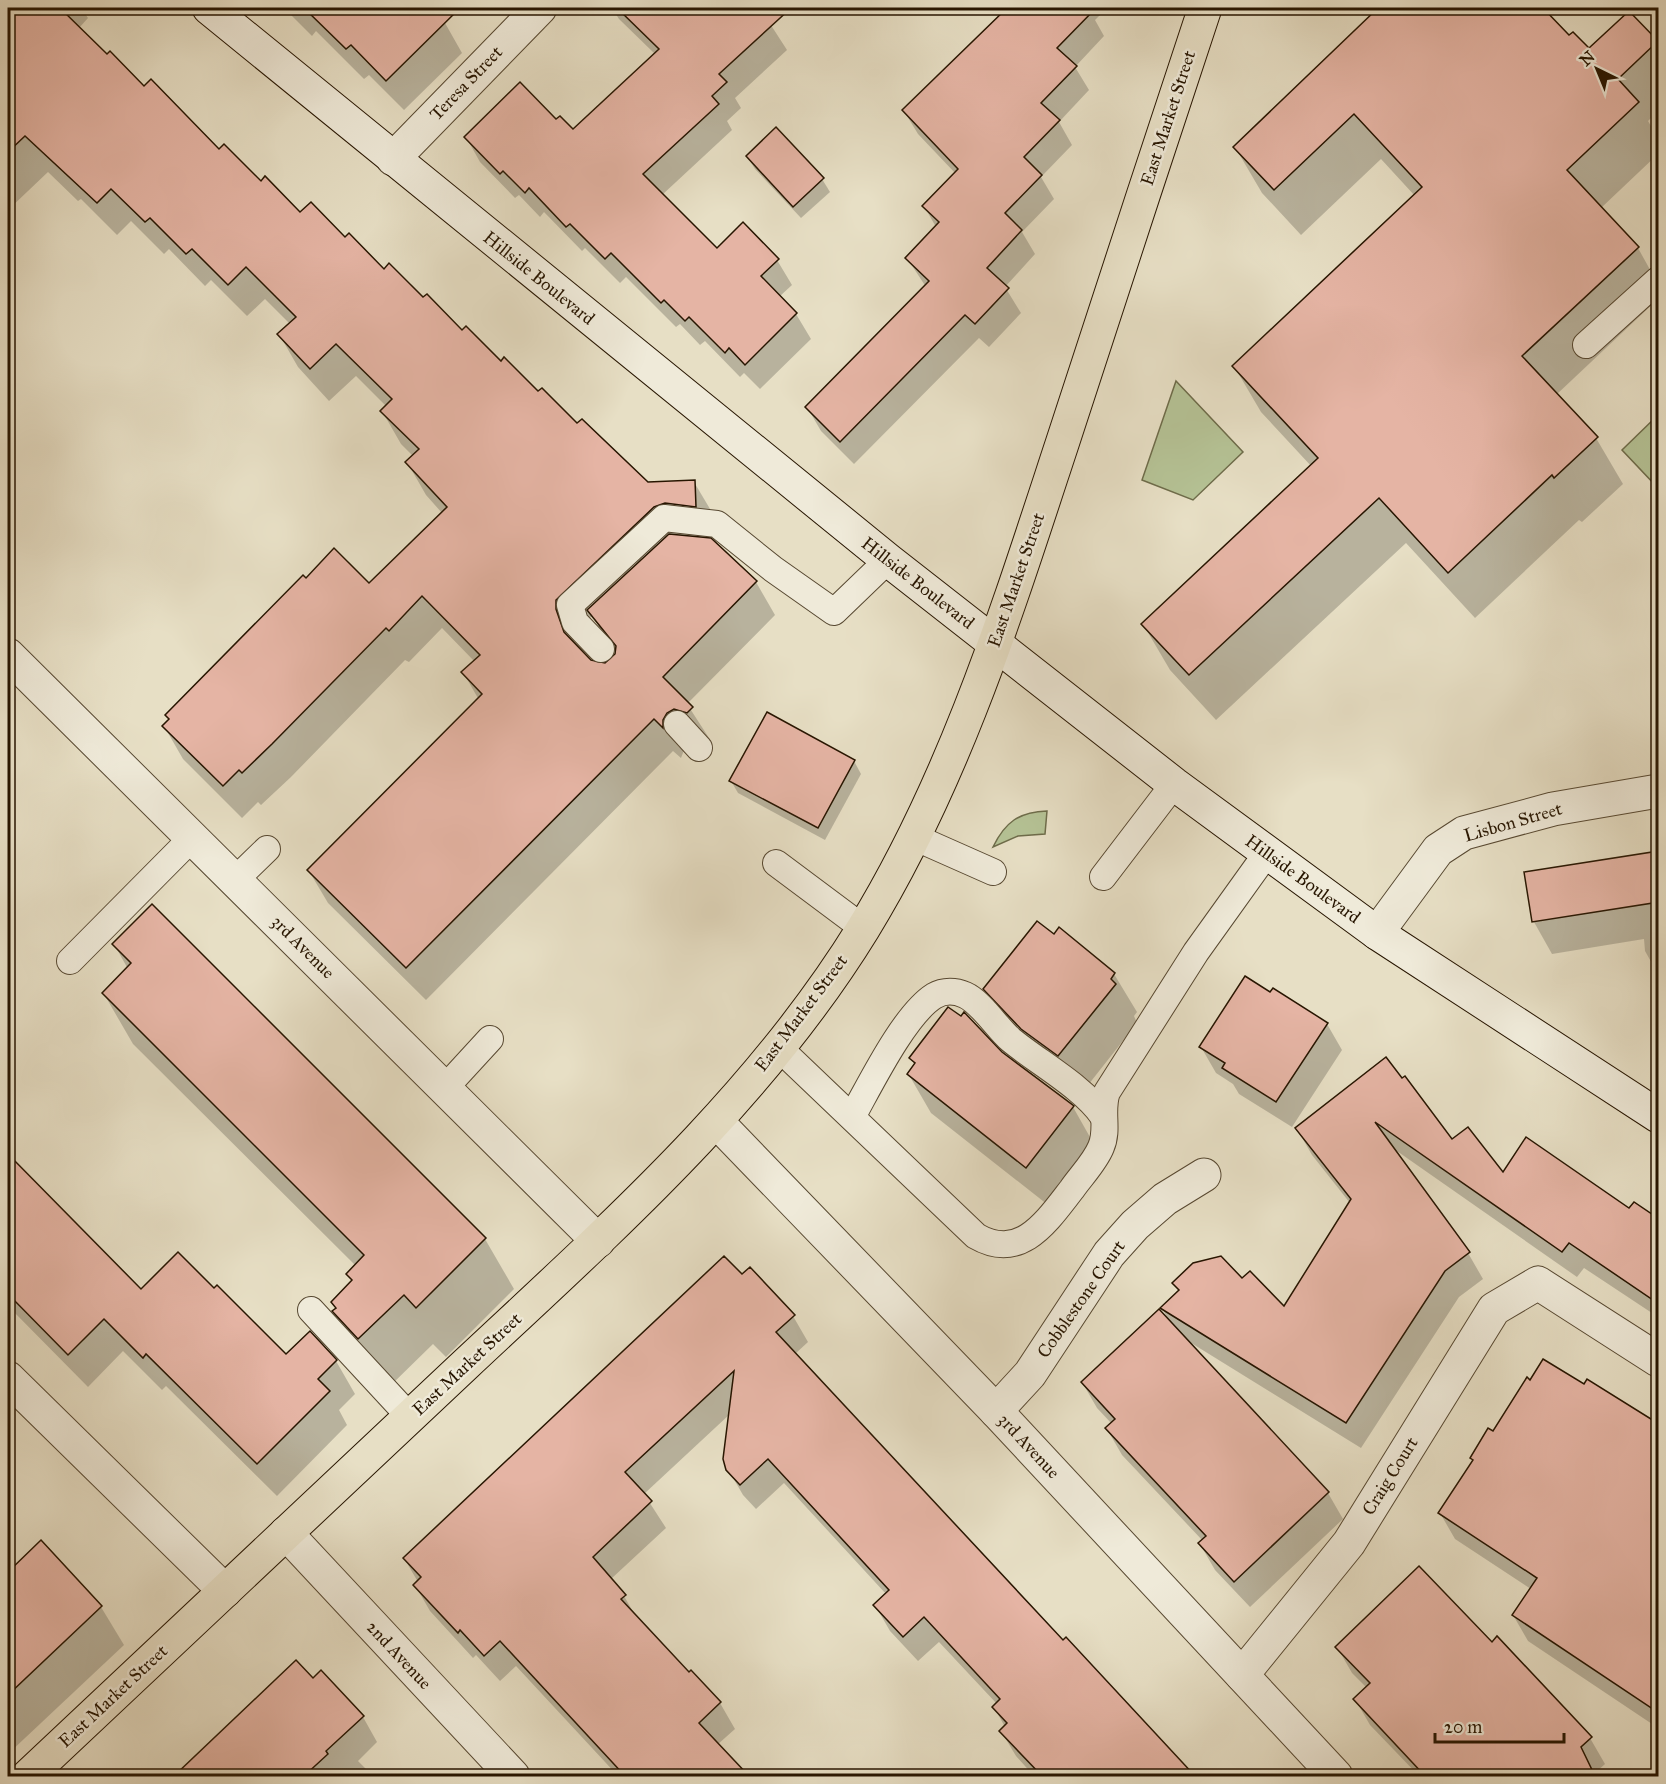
<svg xmlns="http://www.w3.org/2000/svg" width="1666" height="1784" font-family="'IM FELL Great Primer',serif">
<style>
.green{fill:#b5c295;stroke:#6e6c4a;stroke-width:1.5}
.shadow{fill:#0003;fill-rule:evenodd}
.building{fill:#e5b4a4;stroke:#271500;stroke-width:1.5}
.lines{fill:none;stroke-linecap:round;stroke-linejoin:round}
.lane-casing{stroke:#574831;stroke-width:28}
.street-casing{stroke:#574831;stroke-width:35}
.secondary-casing{stroke:#271500;stroke-width:35}
.primary-casing{stroke:#271500;stroke-width:35}
.lane{stroke:#efead9;stroke-width:26}
.street{stroke:#efead9;stroke-width:33}
.secondary{stroke:#efead9;stroke-width:33}
.primary{stroke:#e7dfc5;stroke-width:33}
.labels{text-anchor:middle;dominant-baseline:central;stroke-width:5;stroke-linejoin:round;paint-order:stroke}
.street-label{font-size:18px;fill:#271500;stroke:#efead9}
</style>
<rect width="100%" height="100%" fill="#e7dfc5"/>
<filter id="stains"><feTurbulence type="fractalNoise" baseFrequency=".00333" numOctaves="4"/><feColorMatrix values="0 0 0 0 .2 0 0 0 0 .09 0 0 0 0 .02 0 0 0 .5 -.17"/></filter>
<radialGradient id="worn" r=".72"><stop offset=".6" stop-color="#630" stop-opacity="0"/><stop offset="1" stop-color="#630" stop-opacity=".3"/></radialGradient>
<g class="green">
<polygon points="1176,381 1243,452 1193,500 1142,480"/>
<polygon points="1658,415 1658,488 1622,450"/>
<path d="M1047,811L1045,834L1018,836L993,847C1005,822 1019,812 1047,811Z"/>
</g>
<g class="shadow">
<path d="M8,8H81L88,18L79,28L144,88L300,214L345,239L423,299L647,483L694,482L713,514L714,538H708L756,582L775,615L687,704L711,741L706,745H686L681,758L673,751L426,1000L328,903L309,871L479,700L463,672L475,662L442,628L409,662L405,660L291,777L261,805L258,802L242,818L183,759L164,726L306,580L369,585L442,513L426,495L407,462L413,456L401,444L382,411L387,407L356,376L329,401L298,367L279,334L290,324L265,299L247,316L211,280L205,286L169,249L164,254L131,221L117,235L81,199L78,201L48,172L8,210ZM592,616L617,654L606,665L589,661L574,643V633Z"/>
<polygon points="284,8 429,8 445,23 462,53 404,110 369,75 364,79 316,31 312,36"/>
<polygon points="612,8 778,8 767,19 787,50 735,98 741,108 727,121 732,130 662,195 717,250 777,260 792,285 779,297 796,314 811,339 760,389 744,373 740,377 705,341 700,345 680,324 676,327 626,277 620,283 585,248 582,251 544,212 540,217 519,195 515,198 480,162 466,137 556,121 573,131 655,54 619,19"/>
<polygon points="1006,8 1107,8 1095,20 1104,36 1075,67 1089,90 1059,122 1072,145 1041,177 1054,199 1022,232 1035,254 1005,287 1021,313 989,347 979,338 854,464 821,431 807,407 926,287 907,258 936,227 924,206 956,174 918,134 904,111"/>
<polygon points="1381,8 1541,8 1569,37 1588,51 1629,13 1658,45 1658,111 1648,121 1658,138 1658,154 1601,208 1638,248 1658,284 1658,299 1556,395 1596,438 1623,484 1582,522 1579,520 1475,618 1406,543 1216,720 1170,670 1143,624 1312,467 1261,412 1234,366 1415,196 1381,159 1301,235 1262,193 1235,147"/>
<polygon points="747,156 822,179 830,192 801,218 755,169"/>
<polygon points="8,436 14,448 8,454"/>
<polygon points="854,761 861,774 825,840 738,793 731,781"/>
<polygon points="1658,852 1658,974 1645,951 1644,939 1552,954 1534,922"/>
<polygon points="114,944 485,1239 514,1289 446,1357 433,1344 388,1388 363,1361 334,1311 336,1309 333,1303 353,1282 348,1275 356,1266 133,1044 104,994 128,969"/>
<polygon points="1114,974 1137,1012 1134,1016 1137,1023 1081,1094 1007,1027 985,989"/>
<polygon points="1271,994 1327,1024 1342,1050 1292,1127 1239,1094 1233,1084 1216,1073 1201,1047"/>
<polygon points="1001,1053 1073,1107 1095,1146 1048,1205 931,1113 909,1075 915,1065 911,1058"/>
<polygon points="1386,1059 1452,1141 1503,1175 1629,1210 1658,1222 1658,1317 1584,1268 1577,1277 1394,1149 1468,1253 1483,1279 1459,1297 1361,1448 1188,1341 1328,1493 1343,1519 1250,1607 1215,1570 1200,1544 1203,1541 1122,1455 1107,1429 1112,1424 1097,1408 1082,1382 1168,1319 1162,1308 1179,1292 1174,1283 1242,1280 1284,1309 1350,1203 1312,1155 1297,1129"/>
<polygon points="8,1156 141,1291 214,1290 286,1356 336,1361 355,1394 339,1410 347,1425 277,1496 166,1386 162,1390 123,1351 88,1387 8,1306"/>
<polygon points="742,1276 793,1316 808,1342 795,1354 1035,1612 1194,1776 1064,1776 1054,1766 1042,1776 1034,1776 1016,1756 1001,1731 1005,1727 994,1707 997,1704 939,1642 918,1661 890,1631 875,1605 886,1594 784,1483 756,1509 743,1495 728,1469 730,1414 644,1494 666,1528 611,1579 624,1596 639,1622 689,1674 691,1672 720,1703 735,1729 717,1745 747,1776 618,1776 516,1666 500,1681 476,1655 473,1658 430,1611 415,1585 418,1582 404,1558"/>
<polygon points="1658,1428 1658,1728 1528,1641 1513,1615 1531,1589 1455,1539 1440,1513 1474,1462 1472,1458 1493,1433"/>
<polygon points="41,1542 101,1607 124,1645 8,1754 8,1574"/>
<polygon points="1493,1645 1590,1738 1605,1764 1594,1774 1596,1776 1419,1776 1370,1725 1355,1699 1367,1688 1352,1673 1337,1647"/>
<polygon points="296,1662 313,1680 363,1717 377,1742 358,1761 373,1776 175,1776"/>
</g>
<g class="building">
<polygon points="8,8 60,8 107,54 110,51 144,86 151,79 219,149 224,144 261,181 265,176 300,212 311,202 345,237 349,233 384,269 389,263 423,297 427,294 462,330 466,326 501,361 504,357 538,391 542,388 577,423 582,419 648,482 695,480 696,507 665,503 654,507 556,600 556,609 564,632 591,660 605,663 615,654 616,646 587,610 669,534 711,538 757,581 663,677 693,707 687,713 674,709 667,713 663,720 663,728 654,719 406,968 307,870 482,694 461,672 480,655 422,596 389,631 386,628 272,744 242,773 239,770 223,786 162,726 169,719 165,715 303,575 306,578 334,548 369,583 447,507 405,462 419,449 380,411 392,399 336,344 310,369 277,334 296,317 246,267 228,285 192,249 186,254 150,218 145,222 111,189 97,203 25,136 8,152"/>
<polygon points="304,8 460,8 386,81 351,45 346,49"/>
<polygon points="617,8 791,8 719,74 727,82 712,96 719,104 643,174 717,248 743,222 779,259 761,276 797,313 745,365 729,348 725,353 689,317 685,321 664,300 661,303 611,253 605,259 570,224 566,227 529,188 525,193 503,171 500,174 464,137 520,82 556,119 560,116 573,129 659,49"/>
<polygon points="1007,8 1096,8 1057,48 1077,66 1041,103 1060,120 1024,157 1042,175 1005,213 1022,230 987,268 1009,288 975,324 965,315 840,442 805,407 929,281 905,258 939,222 922,206 958,169 902,110"/>
<polygon points="1378,8 1543,8 1569,35 1573,32 1589,48 1629,11 1658,41 1618,79 1639,102 1567,170 1639,247 1522,356 1598,437 1554,478 1552,475 1448,573 1379,498 1189,675 1141,624 1318,458 1232,366 1422,187 1354,114 1274,190 1233,147"/>
<polygon points="776,127 824,178 793,207 746,156"/>
<polygon points="767,712 855,760 818,828 729,781"/>
<polygon points="1659,851 1659,902 1532,922 1524,872"/>
<polygon points="152,904 486,1238 416,1308 404,1295 358,1339 332,1311 336,1308 331,1302 352,1280 346,1274 364,1255 102,993 131,963 112,944"/>
<polygon points="1037,921 1054,934 1059,927 1115,973 1111,979 1116,984 1058,1056 1021,1029 983,989"/>
<polygon points="1245,976 1270,992 1273,988 1328,1023 1276,1102 1222,1068 1225,1063 1199,1047"/>
<polygon points="948,1007 961,1016 964,1012 1002,1052 1074,1106 1026,1168 907,1074 915,1063 909,1058"/>
<polygon points="1386,1057 1402,1078 1405,1076 1452,1139 1468,1127 1503,1172 1526,1137 1629,1208 1634,1202 1659,1219 1659,1304 1569,1243 1562,1252 1375,1122 1470,1252 1445,1271 1346,1423 1160,1308 1179,1290 1172,1283 1193,1263 1221,1256 1242,1278 1250,1271 1284,1306 1351,1199 1295,1128"/>
<polygon points="8,1154 141,1289 178,1252 214,1288 217,1285 286,1354 310,1331 337,1360 318,1379 330,1391 257,1464 146,1354 143,1358 104,1319 68,1355 8,1294"/>
<polygon points="724,1256 742,1274 750,1267 795,1315 776,1332 1036,1611 1063,1640 1066,1637 1195,1776 1042,1776 999,1731 1007,1723 992,1707 1000,1699 924,1617 903,1637 873,1605 889,1590 768,1459 740,1485 726,1470 723,1459 734,1371 625,1472 652,1501 593,1557 626,1595 621,1599 689,1672 691,1670 721,1702 699,1723 749,1776 625,1776 500,1641 484,1656 460,1630 458,1633 413,1585 421,1577 403,1558"/>
<polygon points="1159,1309 1329,1492 1234,1582 1198,1543 1206,1536 1105,1428 1115,1419 1081,1382"/>
<polygon points="1543,1359 1584,1384 1587,1379 1659,1424 1659,1713 1512,1615 1537,1578 1438,1513 1473,1460 1470,1458 1488,1428 1493,1431 1527,1377 1530,1380"/>
<polygon points="41,1540 102,1606 8,1695 8,1572"/>
<polygon points="1419,1566 1492,1642 1497,1636 1592,1737 1581,1747 1595,1776 1425,1776 1353,1699 1370,1683 1335,1647"/>
<polygon points="296,1660 313,1678 321,1670 364,1716 326,1751 328,1754 304,1776 174,1776"/>
</g>
<g class="lines">
<g class="lane-casing">
<g id="lane">
<polyline points="1586,345 1658,280"/>
<polyline points="601,649 575,622 570,605 664,518 717,524 773,569 834,612 888,560"/>
<polyline points="677,724 699,748"/>
<polyline points="914,837 993,872"/>
<polyline points="776,863 863,928"/>
<polyline points="1103,877 1174,784"/>
<polyline points="235,880 267,849"/>
<polyline points="70,961 192,838"/>
<path d="M778,1047L976,1236C1021,1262 1047,1221 1072,1189C1081,1176 1095,1162 1101,1147C1109,1129 1100,1111 1107,1092L1196,952L1267,853"/>
<polyline points="445,1088 490,1039"/>
<path d="M852,1117C870,1085 904,1015 934,996C944,990 956,991 965,995C981,1002 997,1028 1011,1040C1039,1063 1083,1087 1103,1116"/>
<polyline points="311,1310 410,1417"/>
</g>
</g>
<g class="street-casing">
<g id="street">
<polyline points="393,159 540,8"/>
<polyline points="8,655 598,1241"/>
<polyline points="1377,933 1438,850 1464,833 1553,809 1658,791"/>
<polyline points="716,1121 996,1411 1336,1776"/>
<polyline points="8,1378 225,1591"/>
<polyline points="996,1411 1030,1374 1109,1254 1135,1225 1165,1199 1204,1175"/>
<polyline points="286,1533 513,1776"/>
<polyline points="1242,1675 1349,1543 1494,1309 1538,1283 1658,1360"/>
</g>
</g>
<g class="secondary-casing">
<polyline id="secondary" points="209,8 888,560 1174,784 1377,933 1658,1116"/>
</g>
<g class="primary-casing">
<path id="primary" d="M28,1776C174,1639 320,1502 466,1364C609,1230 759,1098 863,929C955,779 1007,611 1062,444C1109,299 1157,153 1205,8"/>
</g>
<use href="#lane" class="lane"/>
<use href="#street" class="street"/>
<use href="#secondary" class="secondary"/>
<use href="#primary" class="primary"/>
</g>
<g class="labels">
<g class="street-label">
<text transform="translate(466 83) rotate(-46)">Teresa Street</text>
<text transform="translate(1168 118) rotate(-72)">East Market Street</text>
<text transform="translate(539 278) rotate(39)">Hillside Boulevard</text>
<text transform="translate(1016 580) rotate(-71)">East Market Street</text>
<text transform="translate(918 583) rotate(38)">Hillside Boulevard</text>
<text transform="translate(1513 822) rotate(-16)">Lisbon Street</text>
<text transform="translate(1303 879) rotate(36)">Hillside Boulevard</text>
<text transform="translate(303 947) rotate(45)">3rd Avenue</text>
<text transform="translate(801 1013) rotate(-53)">East Market Street</text>
<text transform="translate(1081 1299) rotate(-55)">Cobblestone Court</text>
<text transform="translate(467 1364) rotate(-43)">East Market Street</text>
<text transform="translate(1029 1446) rotate(47)">3rd Avenue</text>
<text transform="translate(1390 1476) rotate(-58)">Craig Court</text>
<text transform="translate(399 1655) rotate(47)">2nd Avenue</text>
<text transform="translate(113 1696) rotate(-43)">East Market Street</text>
</g>
</g>
<rect width="1666" height="1784" fill="none" stroke="#e7dfc5" stroke-width="30"/>
<rect x="9" y="9" width="1648" height="1766" fill="none" stroke="#271500" stroke-width="3"/>
<rect x="15" y="15" width="1636" height="1754" fill="none" stroke="#271500" stroke-width="1.5"/>
<g transform="translate(1597 69) rotate(317)" stroke="#efead9" stroke-width="4.5" paint-order="stroke">
<path d="M0-4.5L10 22L0 15L-10 22Z" fill="#271500"/>
<text y="-9" font-size="16" font-weight="bold" text-anchor="middle" fill="#271500">N</text>
</g>
<path d="M1435 1733v9h129v-9" fill="none" stroke="#271500" stroke-width="3"/>
<text x="1444" y="1733" font-size="18" fill="#271500" stroke="#efead9" stroke-width="4.5" paint-order="stroke">20 m</text>
<rect width="100%" height="100%" filter="url(#stains)"/>
<rect width="100%" height="100%" fill="url(#worn)"/>
</svg>
